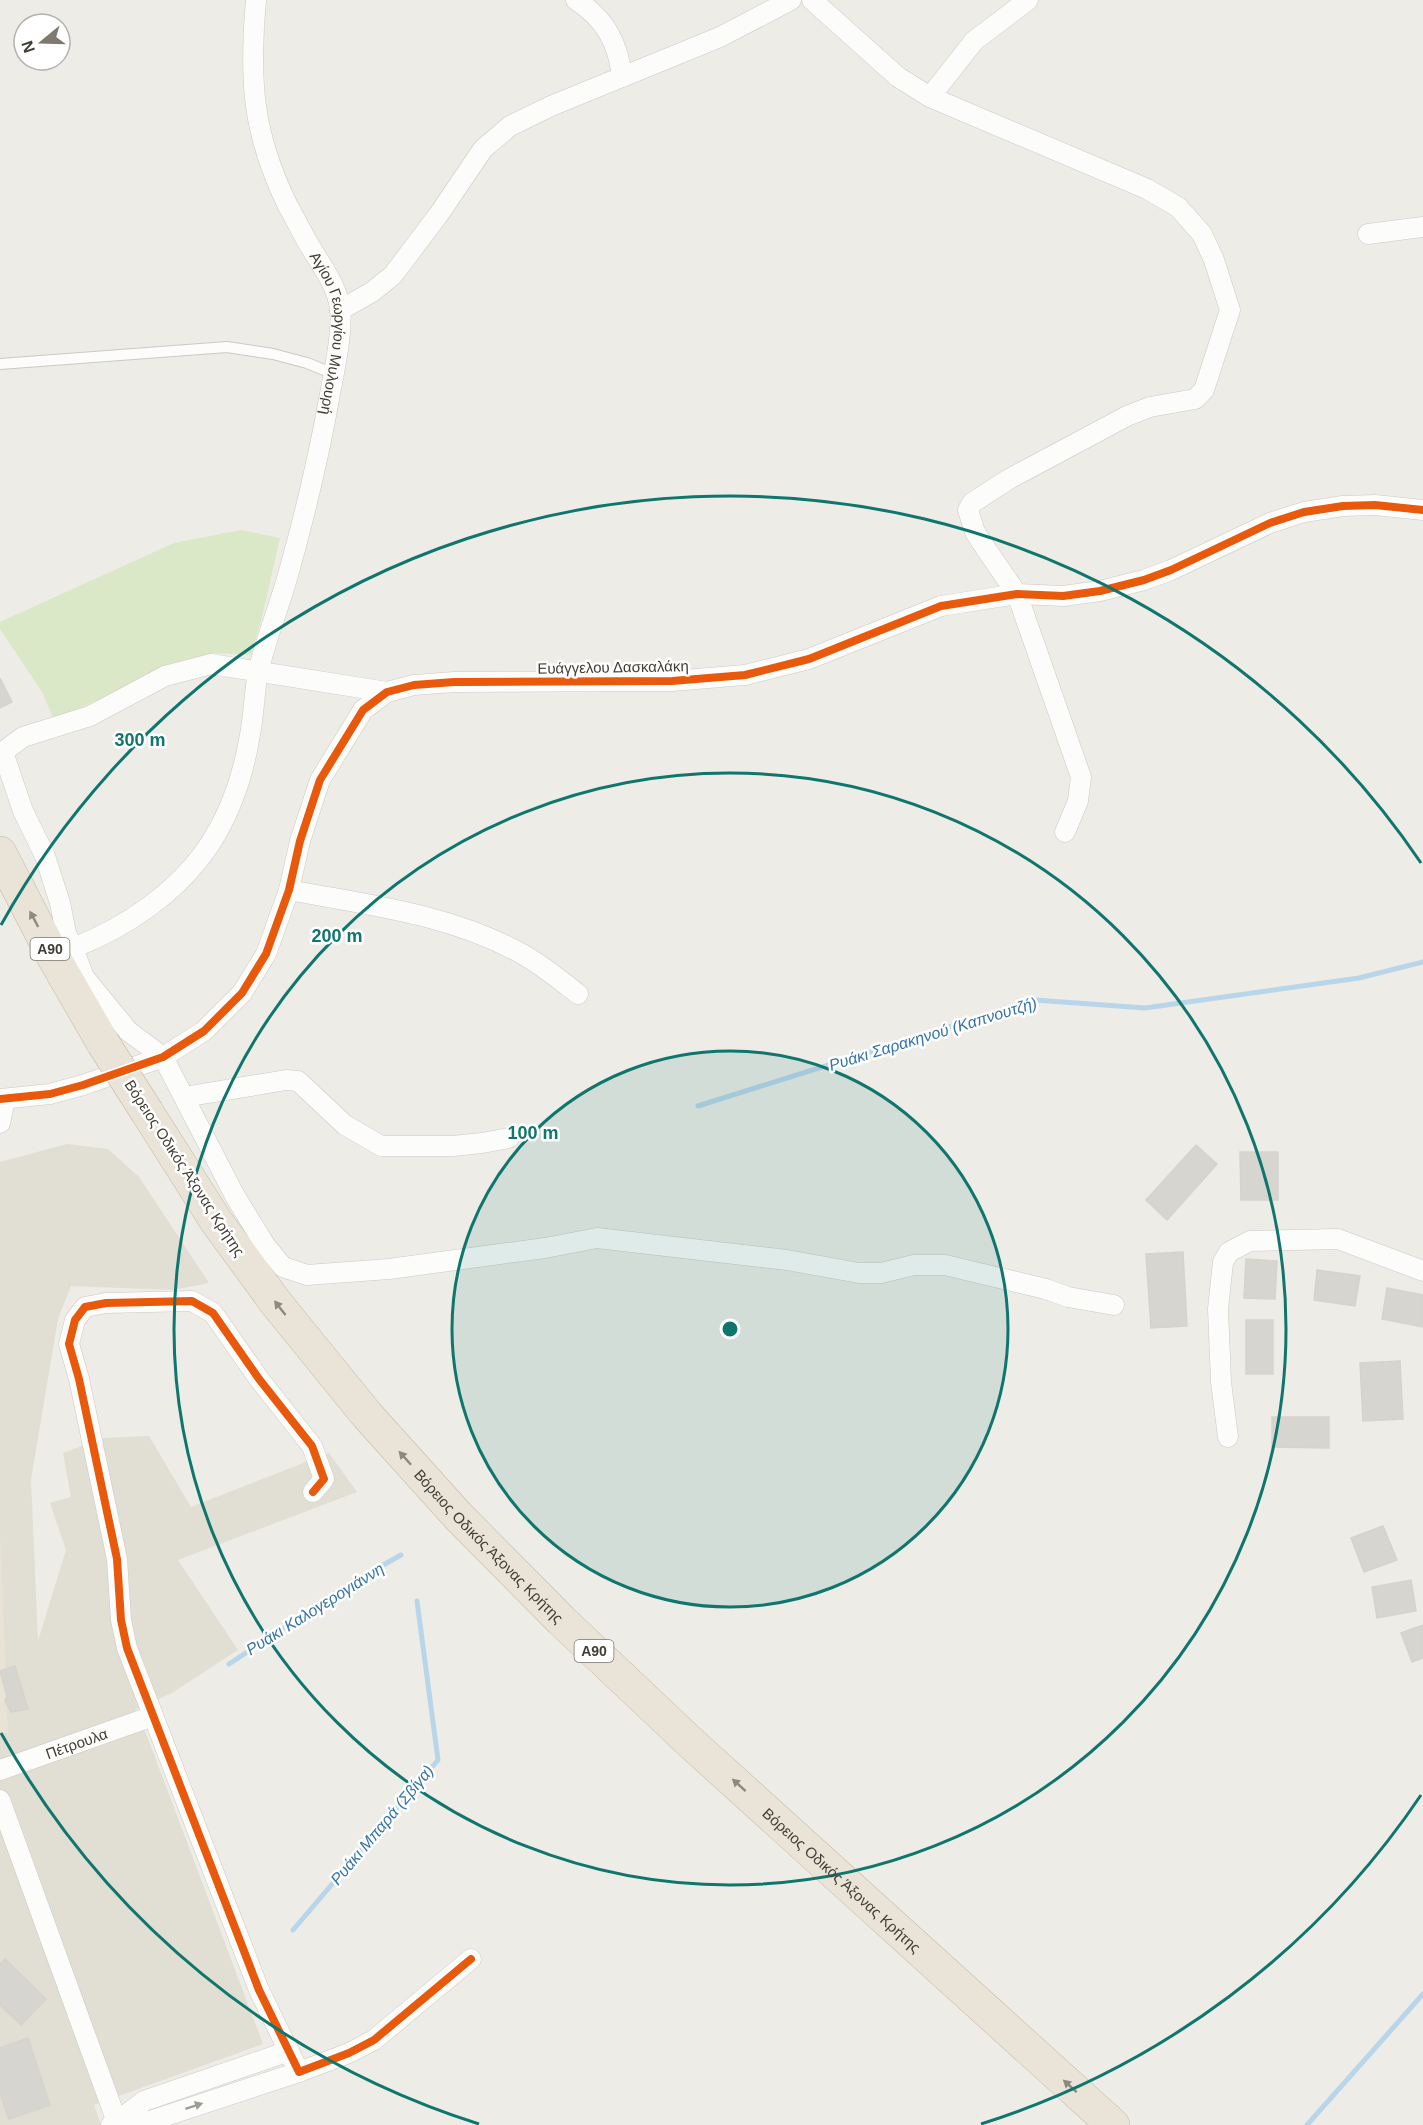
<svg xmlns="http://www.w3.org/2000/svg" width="1423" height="2125" font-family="Arial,sans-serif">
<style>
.residential{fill:#e1ded3}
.education{fill:#e8e3d5}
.green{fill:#dae8c7}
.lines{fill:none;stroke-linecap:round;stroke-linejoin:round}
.stream{stroke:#b8d5ea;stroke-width:5}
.building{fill:#d7d5cf;stroke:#d6d3cc;stroke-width:1.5}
.service-casing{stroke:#ccc9c4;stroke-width:12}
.minor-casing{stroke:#ccc9c4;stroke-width:21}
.motorway-casing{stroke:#c4b9a3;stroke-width:34}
.service{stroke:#fcfcfb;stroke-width:10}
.minor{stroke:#fcfcfb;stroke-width:20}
.motorway{stroke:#eae4d8;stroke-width:33}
.motorway-bridge-casing{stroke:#c4b9a3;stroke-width:34;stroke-linecap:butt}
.motorway-bridge{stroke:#eae4d8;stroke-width:33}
.cycleway-casing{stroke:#fff;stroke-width:11}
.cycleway{stroke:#e8590c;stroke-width:8}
.oneway{fill:#8e887e}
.oneway2{fill:#9f9c98}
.ring{fill:none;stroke:#0f766e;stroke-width:3}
.labels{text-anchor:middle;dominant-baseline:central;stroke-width:5;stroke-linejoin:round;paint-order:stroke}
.shield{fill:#fff;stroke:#7b7771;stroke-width:1.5}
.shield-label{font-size:14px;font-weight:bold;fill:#423d34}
.street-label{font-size:15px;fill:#423d34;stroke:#fff}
.water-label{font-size:16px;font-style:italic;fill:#3374a8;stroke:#fff}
.centre{fill:#0f766e;stroke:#fff;stroke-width:3}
.ring-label{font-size:18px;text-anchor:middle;font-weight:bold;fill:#0f766e;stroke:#fff;stroke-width:5;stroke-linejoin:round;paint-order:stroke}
</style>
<rect width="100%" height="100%" fill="#eeece6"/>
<polygon class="residential" points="67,1144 108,1149 139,1177 209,1283 173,1290 71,1286 58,1319 31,1479 38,1641 66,1550 50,1503 71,1497 63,1453 104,1438 149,1436 191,1507 329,1453 357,1492 178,1560 238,1650 172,1693 135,1710 147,1736 263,2044 94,2105 101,2125 0,2125 0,1162"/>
<polygon class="education" points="0,1531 8,1732 0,1736"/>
<polygon class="green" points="241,530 280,538 262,617 251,655 214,653 169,667 54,720 42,692 0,629 0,622 174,543"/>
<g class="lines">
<g class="stream">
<polyline points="698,1106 1035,1000 1145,1008 1359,978 1423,962"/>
<polyline points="229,1664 353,1582 401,1555"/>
<polyline points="293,1930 438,1760 417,1601"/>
<polyline points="1307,2125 1423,1994"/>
</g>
</g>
<g class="building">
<polygon points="0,678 12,702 0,708"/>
<polygon points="1196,1145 1217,1164 1167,1220 1146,1200"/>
<polygon points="1240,1152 1278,1152 1278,1200 1241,1200"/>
<polygon points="1183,1252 1187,1326 1151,1328 1146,1254"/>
<polygon points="1246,1259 1277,1261 1275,1299 1244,1298"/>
<polygon points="1317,1270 1360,1276 1355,1306 1314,1300"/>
<polygon points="1387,1288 1423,1295 1423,1327 1382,1319"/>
<rect x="1246" y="1320" width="27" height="54"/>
<polygon points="1400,1361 1403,1419 1363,1421 1360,1363"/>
<polygon points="1272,1417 1329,1417 1329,1448 1272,1447"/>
<polygon points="1383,1526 1397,1560 1364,1572 1351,1538"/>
<polygon points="1411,1580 1416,1611 1377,1618 1372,1587"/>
<polygon points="1423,1625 1423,1658 1412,1662 1401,1633"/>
<polygon points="15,1666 28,1709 11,1712 5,1701 7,1696 0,1671"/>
<polygon points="5,1959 46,1999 21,2025 0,2005 0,1964"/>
<polygon points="28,2038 50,2105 9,2119 0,2093 0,2048"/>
</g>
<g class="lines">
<g class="service-casing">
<polyline id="service" points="0,364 227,347 273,354 307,363 334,374"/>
</g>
<g class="minor-casing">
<g id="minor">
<path id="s1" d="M256,0C249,79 252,133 288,206C296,220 303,235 311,248C323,268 338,287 340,310C343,331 334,372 330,394C319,455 305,515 288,575C279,607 266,639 258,672C254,694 254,717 249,740C243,775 230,813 210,844C178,892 127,927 73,948L66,933L60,903L45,856L23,811L3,752L23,737L90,716L165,676L211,664L387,692"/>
<path d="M576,0C605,19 618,42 622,77"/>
<polyline points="812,0 898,77 930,97 1147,189 1178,207 1202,234 1214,260 1230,310 1204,390 1195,399 1150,407 1127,416 1009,479 972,503 968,510 975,532 984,546 1017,594 1081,777 1078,801 1065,832"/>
<polyline points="930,97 974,41 1028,0"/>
<polyline points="1368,234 1423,227"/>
<polyline points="340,310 372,292 393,275 439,214 483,149 510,126 551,106 720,37 791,0"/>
<path d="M289,890C368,905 450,914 522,954C542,965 560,980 578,994"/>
<polyline points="73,948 84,977 128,1031 163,1057 235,1196 265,1245 283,1267 307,1275 389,1269 545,1248 597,1238 787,1260 859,1273 881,1273 914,1265 945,1265 1046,1289 1068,1297 1114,1305"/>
<polyline points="184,1097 286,1080 298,1081 345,1125 381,1146 453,1146 482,1143 509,1138"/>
<polyline points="0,1099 50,1094 83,1085 163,1057 204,1031 242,993 266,954 289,890 300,841 320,780 363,710 387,692 414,685 454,682 672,681 745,675 809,659 941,606 1017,594 1063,596 1100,591 1144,580 1171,570 1270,523 1304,512 1343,506 1375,505 1423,510"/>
<polyline points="0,1123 5,1099"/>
<polyline points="1228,1437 1221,1382 1218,1309 1223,1262 1229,1252 1250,1241 1338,1239 1423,1271"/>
<polyline points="313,1492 324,1479 312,1446 259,1379 213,1313 192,1301 106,1303 85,1307 75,1320 69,1344 79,1379 117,1559 121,1620 127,1648 259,1990 299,2072 349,2053 374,2040 471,1959"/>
<path id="s2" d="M0,1770L153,1716"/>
<polyline points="0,1800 118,2125"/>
<polyline points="117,2122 150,2121 299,2072"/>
<polyline points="111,2125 117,2122 144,2101 289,2051"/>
</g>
</g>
<g class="motorway-casing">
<g id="motorway">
<polyline points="0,853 54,958 103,1043"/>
<path id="s3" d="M147,1112L216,1221L276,1303L367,1415L458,1516L561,1620L690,1742L1113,2125"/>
</g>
</g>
<use href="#service" class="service"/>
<use href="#minor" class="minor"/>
<use href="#motorway" class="motorway"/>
<g class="motorway-bridge-casing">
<polyline id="motorway-bridge" points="103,1043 147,1112"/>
</g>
<use href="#motorway-bridge" class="motorway-bridge"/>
<g class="cycleway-casing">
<g id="cycleway">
<polyline points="0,1099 50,1094 83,1085 163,1057 204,1031 242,993 266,954 289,890 300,841 320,780 363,710 387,692 414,685 454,682 672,681 745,675 809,659 941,606 1017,594 1063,596 1100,591 1144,580 1171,570 1270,523 1304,512 1343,506 1375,505 1423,510"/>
<polyline points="313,1492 324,1479 312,1446 259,1379 213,1313 192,1301 106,1303 85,1307 75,1320 69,1344 79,1379 117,1559 121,1620 127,1648 259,1990 299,2072 349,2053 374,2040 471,1959"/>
</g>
</g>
<use href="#cycleway" class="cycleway"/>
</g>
<defs><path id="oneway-solid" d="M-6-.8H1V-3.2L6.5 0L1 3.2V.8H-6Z" transform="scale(1.5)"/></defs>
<g class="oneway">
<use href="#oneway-solid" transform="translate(34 919) rotate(-118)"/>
<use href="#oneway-solid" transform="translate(280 1308) rotate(-128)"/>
<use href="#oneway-solid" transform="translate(405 1458) rotate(-132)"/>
<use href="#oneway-solid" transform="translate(739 1785) rotate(-138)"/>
<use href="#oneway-solid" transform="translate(1070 2086) rotate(-138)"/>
</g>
<use class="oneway2" href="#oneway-solid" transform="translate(194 2106) rotate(-18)"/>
<circle cx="730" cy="1329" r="278" fill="#0f766e" fill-opacity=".12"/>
<g class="ring">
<circle cx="730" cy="1329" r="278"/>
<circle cx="730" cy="1329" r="556"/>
<path d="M1421 1795A834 834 0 0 1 981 2124M479 2124A834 834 0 0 1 1 1733M1 925A834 834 0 0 1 1421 863"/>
</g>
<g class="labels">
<g class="shield">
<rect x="30.5" y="938" width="39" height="22" rx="4.5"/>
<rect x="574.5" y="1640" width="39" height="22" rx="4.5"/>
</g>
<g class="shield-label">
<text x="50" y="949">Α90</text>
<text x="594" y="1651">Α90</text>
</g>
<g class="street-label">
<text stroke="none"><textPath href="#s1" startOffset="350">Αγίου Γεωργίου Μυλουρή</textPath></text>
<text transform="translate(613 667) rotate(-1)">Ευάγγελου Δασκαλάκη</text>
<text transform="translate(185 1168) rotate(57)">Βόρειος Οδικός Άξονας Κρήτης</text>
<text stroke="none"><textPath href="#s3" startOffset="554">Βόρειος Οδικός Άξονας Κρήτης</textPath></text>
<text stroke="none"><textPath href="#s2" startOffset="81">Πέτρουλα</textPath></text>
<text stroke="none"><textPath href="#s3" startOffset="1040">Βόρειος Οδικός Άξονας Κρήτης</textPath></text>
</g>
<g class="water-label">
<text transform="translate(933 1034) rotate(-17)">Ρυάκι Σαρακηνού (Καπνουτζή)</text>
<text transform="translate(315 1609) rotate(-32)">Ρυάκι Καλογερογιάννη</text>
<text transform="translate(382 1825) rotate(-50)">Ρυάκι Μπαρά (Σβίγα)</text>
</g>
</g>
<circle cx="730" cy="1329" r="9" class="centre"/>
<g class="ring-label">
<text x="140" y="746">300 m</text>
<text x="337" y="942">200 m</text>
<text x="533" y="1139">100 m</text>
</g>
<g transform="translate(42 42) rotate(251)"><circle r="28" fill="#ffffff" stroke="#b3b1ae" stroke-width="1.5"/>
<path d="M0-4.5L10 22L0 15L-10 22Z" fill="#7e7a72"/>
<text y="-9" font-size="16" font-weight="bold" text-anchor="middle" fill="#423d34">N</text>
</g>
</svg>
